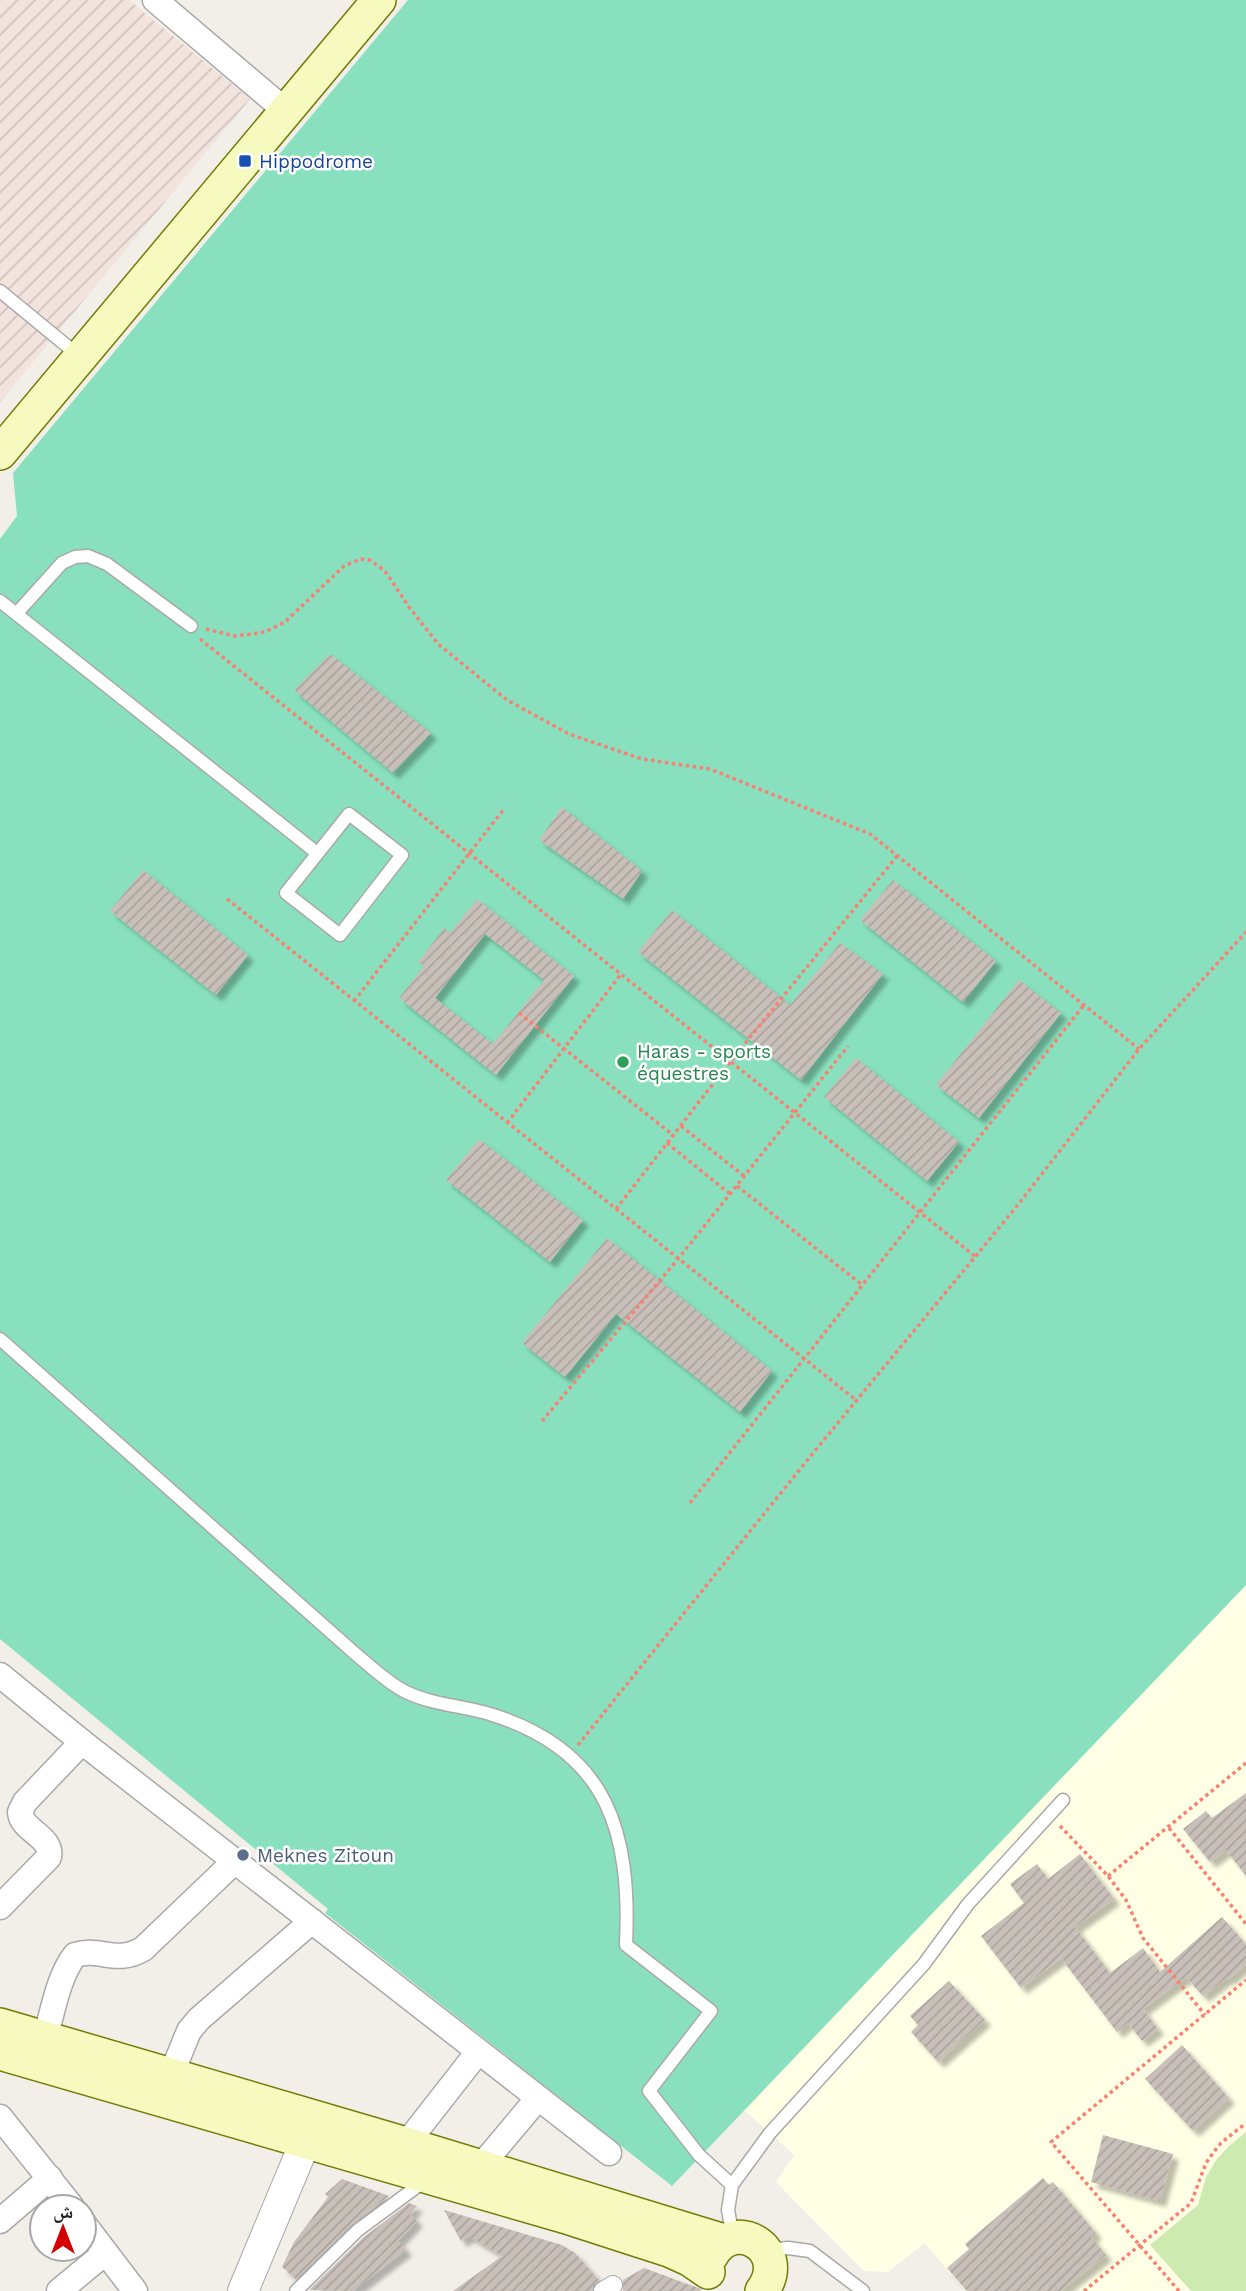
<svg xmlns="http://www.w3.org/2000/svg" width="1246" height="2291" font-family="'Work Sans','Noto Naskh Arabic',sans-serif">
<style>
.education{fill:#ffffe5}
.military{fill:url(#military-furrows)}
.garden{fill:#cdebb0}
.pitch{fill:#88e0be}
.building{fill:url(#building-hatch);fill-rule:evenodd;filter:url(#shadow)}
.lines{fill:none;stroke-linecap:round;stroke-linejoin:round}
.service-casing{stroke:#a9a9a9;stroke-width:15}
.pedestrian-casing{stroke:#a9a9a9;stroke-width:20}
.minor-casing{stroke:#a9a9a9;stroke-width:27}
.tertiary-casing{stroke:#a9a9a9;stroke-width:32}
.secondary-casing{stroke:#707d05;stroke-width:36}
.path{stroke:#fa8072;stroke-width:3.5;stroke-dasharray:3.5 3.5;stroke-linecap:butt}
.service{stroke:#fff;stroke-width:12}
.pedestrian{stroke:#fff;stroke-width:18}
.minor{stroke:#fff;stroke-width:24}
.tertiary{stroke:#fff;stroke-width:30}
.secondary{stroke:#f7fabf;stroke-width:33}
.transit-dot{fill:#1a4fb4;stroke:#fff;stroke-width:2.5}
.leisure-dot{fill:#2e9e5b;stroke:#fff;stroke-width:2.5}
.service-dot{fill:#5c6f8a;stroke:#fff;stroke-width:2.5}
.labels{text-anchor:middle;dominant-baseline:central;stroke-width:5;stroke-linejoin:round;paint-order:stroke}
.transit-label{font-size:19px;fill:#164399;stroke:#fff;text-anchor:start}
.leisure-label{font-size:19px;fill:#27864d;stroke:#fff;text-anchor:start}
.service-label{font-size:19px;fill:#4e5e75;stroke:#fff;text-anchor:start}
</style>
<defs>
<pattern id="military-furrows" width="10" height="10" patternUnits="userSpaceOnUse" patternTransform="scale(1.75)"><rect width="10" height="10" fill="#f3e3dd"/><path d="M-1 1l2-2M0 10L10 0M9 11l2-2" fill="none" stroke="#d0c2bd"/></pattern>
<pattern id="building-hatch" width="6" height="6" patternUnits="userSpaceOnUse" patternTransform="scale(1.75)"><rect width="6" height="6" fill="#c7bfb8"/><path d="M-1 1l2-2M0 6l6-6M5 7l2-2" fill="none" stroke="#aba49e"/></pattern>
<filter id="shadow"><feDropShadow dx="6" dy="6" stdDeviation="2" flood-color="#0004"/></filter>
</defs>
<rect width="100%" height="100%" fill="#f2efe9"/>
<polygon class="education" points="1246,1585 1246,2291 965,2291 925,2243 888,2272 864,2271 776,2182 794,2155 743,2109"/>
<polygon class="military" points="0,0 129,0 250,99 0,402"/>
<polygon class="garden" points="1246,2132 1246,2291 1191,2291 1150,2245 1198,2205 1206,2177 1216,2160 1229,2146"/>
<polygon class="pitch" points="408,0 1246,0 1246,1585 672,2186 325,1913 328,1909 0,1639 0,539 17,516 13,473"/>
<g class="building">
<polygon points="330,654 431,733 393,773 294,690"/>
<polygon points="562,807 642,871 623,899 539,840"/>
<polygon points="143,870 248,955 216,995 110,911"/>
<polygon points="893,880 996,961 963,1002 860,920"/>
<path d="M477,899L574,976L496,1075L399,998L424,966L418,962L444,928L450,933ZM485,934L544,980L493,1044L435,998Z"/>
<polygon points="672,910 790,1005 840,943 883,974 801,1080 638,952"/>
<polygon points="1019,980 1061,1013 979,1118 936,1085"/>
<polygon points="856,1058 959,1142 927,1181 824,1097"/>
<polygon points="479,1139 583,1220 550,1262 446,1180"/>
<polygon points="607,1238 772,1371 740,1412 616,1314 565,1377 522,1343"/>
<polygon points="1246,1793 1246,1876 1226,1850 1210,1862 1183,1829 1206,1811 1212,1818"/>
<polygon points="1080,1854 1114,1899 1075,1927 1110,1973 1143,1948 1160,1972 1222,1917 1246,1944 1246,1964 1229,1979 1228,1977 1203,1996 1186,1977 1143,2009 1158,2029 1142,2041 1128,2023 1117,2032 1061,1958 1021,1988 981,1936 1024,1903 1010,1884 1037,1864 1048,1879"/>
<polygon points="949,1981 985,2020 938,2062 911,2032 918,2025 910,2016"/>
<polygon points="1182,2045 1229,2098 1193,2131 1145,2079"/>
<polygon points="1103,2135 1173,2154 1160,2201 1091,2182"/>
<polygon points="1043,2178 1049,2185 1053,2182 1096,2233 1091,2237 1106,2255 1061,2291 967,2291 947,2268 969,2249 965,2244"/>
<polygon points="342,2179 389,2196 352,2224 296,2279 282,2267 294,2242 328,2197 325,2194"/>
<polygon points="409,2203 417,2206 410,2214 417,2221 398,2241 406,2250 353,2291 309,2290 364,2237"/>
<polygon points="444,2210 562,2245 575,2253 599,2280 593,2285 592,2291 453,2291 502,2256 469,2236 461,2241"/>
<polygon points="644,2268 701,2289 700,2291 623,2291 623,2280"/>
</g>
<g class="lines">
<g class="service-casing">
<g id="service">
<polyline points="0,291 78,355"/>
<polyline points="0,601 317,853"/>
<polyline points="17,613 62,563 75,557 88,556 107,564 191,626"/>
<polygon points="349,814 402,855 340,935 286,893"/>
<path d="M0,1339L359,1657C374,1669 389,1684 406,1692C433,1705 465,1706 493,1715C609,1752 631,1833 626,1945L711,2011L649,2091L699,2155L732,2185"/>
<polyline points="733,2237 728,2210 732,2185 770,2133 924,1964 968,1904 1063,1800"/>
<polyline points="765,2250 788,2248 810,2251 863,2291"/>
<polyline points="296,2291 358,2230 426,2180"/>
</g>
</g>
<g class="pedestrian-casing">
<polyline id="pedestrian" points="603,2291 613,2285"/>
</g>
<g class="minor-casing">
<g id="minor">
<polyline points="155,0 287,112"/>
<polyline points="0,1675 82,1742 609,2153"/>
<path d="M0,1907L49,1857C53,1836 21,1831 20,1812L25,1802L82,1742"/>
<path d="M45,2038C53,2011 58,1977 75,1955C101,1947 115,1965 143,1949L235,1861"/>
<polyline points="171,2075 189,2031 199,2019 312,1921"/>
<polyline points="0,2117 72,2207"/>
<polyline points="406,2144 478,2052"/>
<polyline points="481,2166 538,2098"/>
<polyline points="0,2221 50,2178"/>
<polyline points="84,2224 135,2291"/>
<polyline points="59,2291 105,2253"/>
</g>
</g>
<g class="tertiary-casing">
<polyline id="tertiary" points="243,2291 314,2121"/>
</g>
<g class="secondary-casing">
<g id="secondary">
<polyline points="0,453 379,0"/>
<polyline points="0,2025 406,2144 724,2241"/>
<polyline points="0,2053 570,2218 669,2250 689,2259 708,2272"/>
<path d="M711,2256C734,2214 792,2250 762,2291"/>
</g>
</g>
<g class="path">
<polyline points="206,629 235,636 265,632 285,622 344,566 361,559 370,560 385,571 409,607 438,644 507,700 569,734 642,759 710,769 870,834 1139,1049"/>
<polyline points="200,639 976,1257"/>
<polyline points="227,899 856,1400"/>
<polyline points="354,1001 504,809"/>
<polyline points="519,1013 673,1135"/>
<polyline points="507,1123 621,974"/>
<polyline points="681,1126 744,1176"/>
<polyline points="667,1143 730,1194"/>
<polyline points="737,1186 861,1284"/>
<polyline points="616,1209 730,1062 897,856"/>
<polyline points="542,1421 678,1259 848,1046"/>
<polyline points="690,1503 1084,1005"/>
<polyline points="578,1745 809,1458 1017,1206 1139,1049 1246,932"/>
<polyline points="1060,1826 1108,1876 1126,1900 1143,1938 1205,2015"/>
<polyline points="1169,1828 1246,1924"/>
<polyline points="1108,1876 1246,1763"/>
<polyline points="1084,2291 1191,2203 1206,2163 1213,2153 1221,2143 1246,2123"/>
<polyline points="1179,2291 1051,2142 1246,1980"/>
</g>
<use href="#service" class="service"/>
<use href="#pedestrian" class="pedestrian"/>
<use href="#minor" class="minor"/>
<use href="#tertiary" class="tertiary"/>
<use href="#secondary" class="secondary"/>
</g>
<rect class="transit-dot" x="238" y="154" width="14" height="14" rx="3.5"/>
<circle class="leisure-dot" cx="623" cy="1062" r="7"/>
<circle class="service-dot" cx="243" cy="1855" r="7"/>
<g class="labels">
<g class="transit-label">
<text x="259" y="161">Hippodrome</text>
</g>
<g class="leisure-label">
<text x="637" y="1051">Haras - sports<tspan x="637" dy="22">équestres</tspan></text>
</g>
<g class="service-label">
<text x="257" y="1855">Meknes Zitoun</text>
</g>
</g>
<g transform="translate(63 2228)"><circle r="33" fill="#ffffff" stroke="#a7a7a7" stroke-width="2"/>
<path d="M0-5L12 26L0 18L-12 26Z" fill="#d40000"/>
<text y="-10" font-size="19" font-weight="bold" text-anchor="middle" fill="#222222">ش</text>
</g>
</svg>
